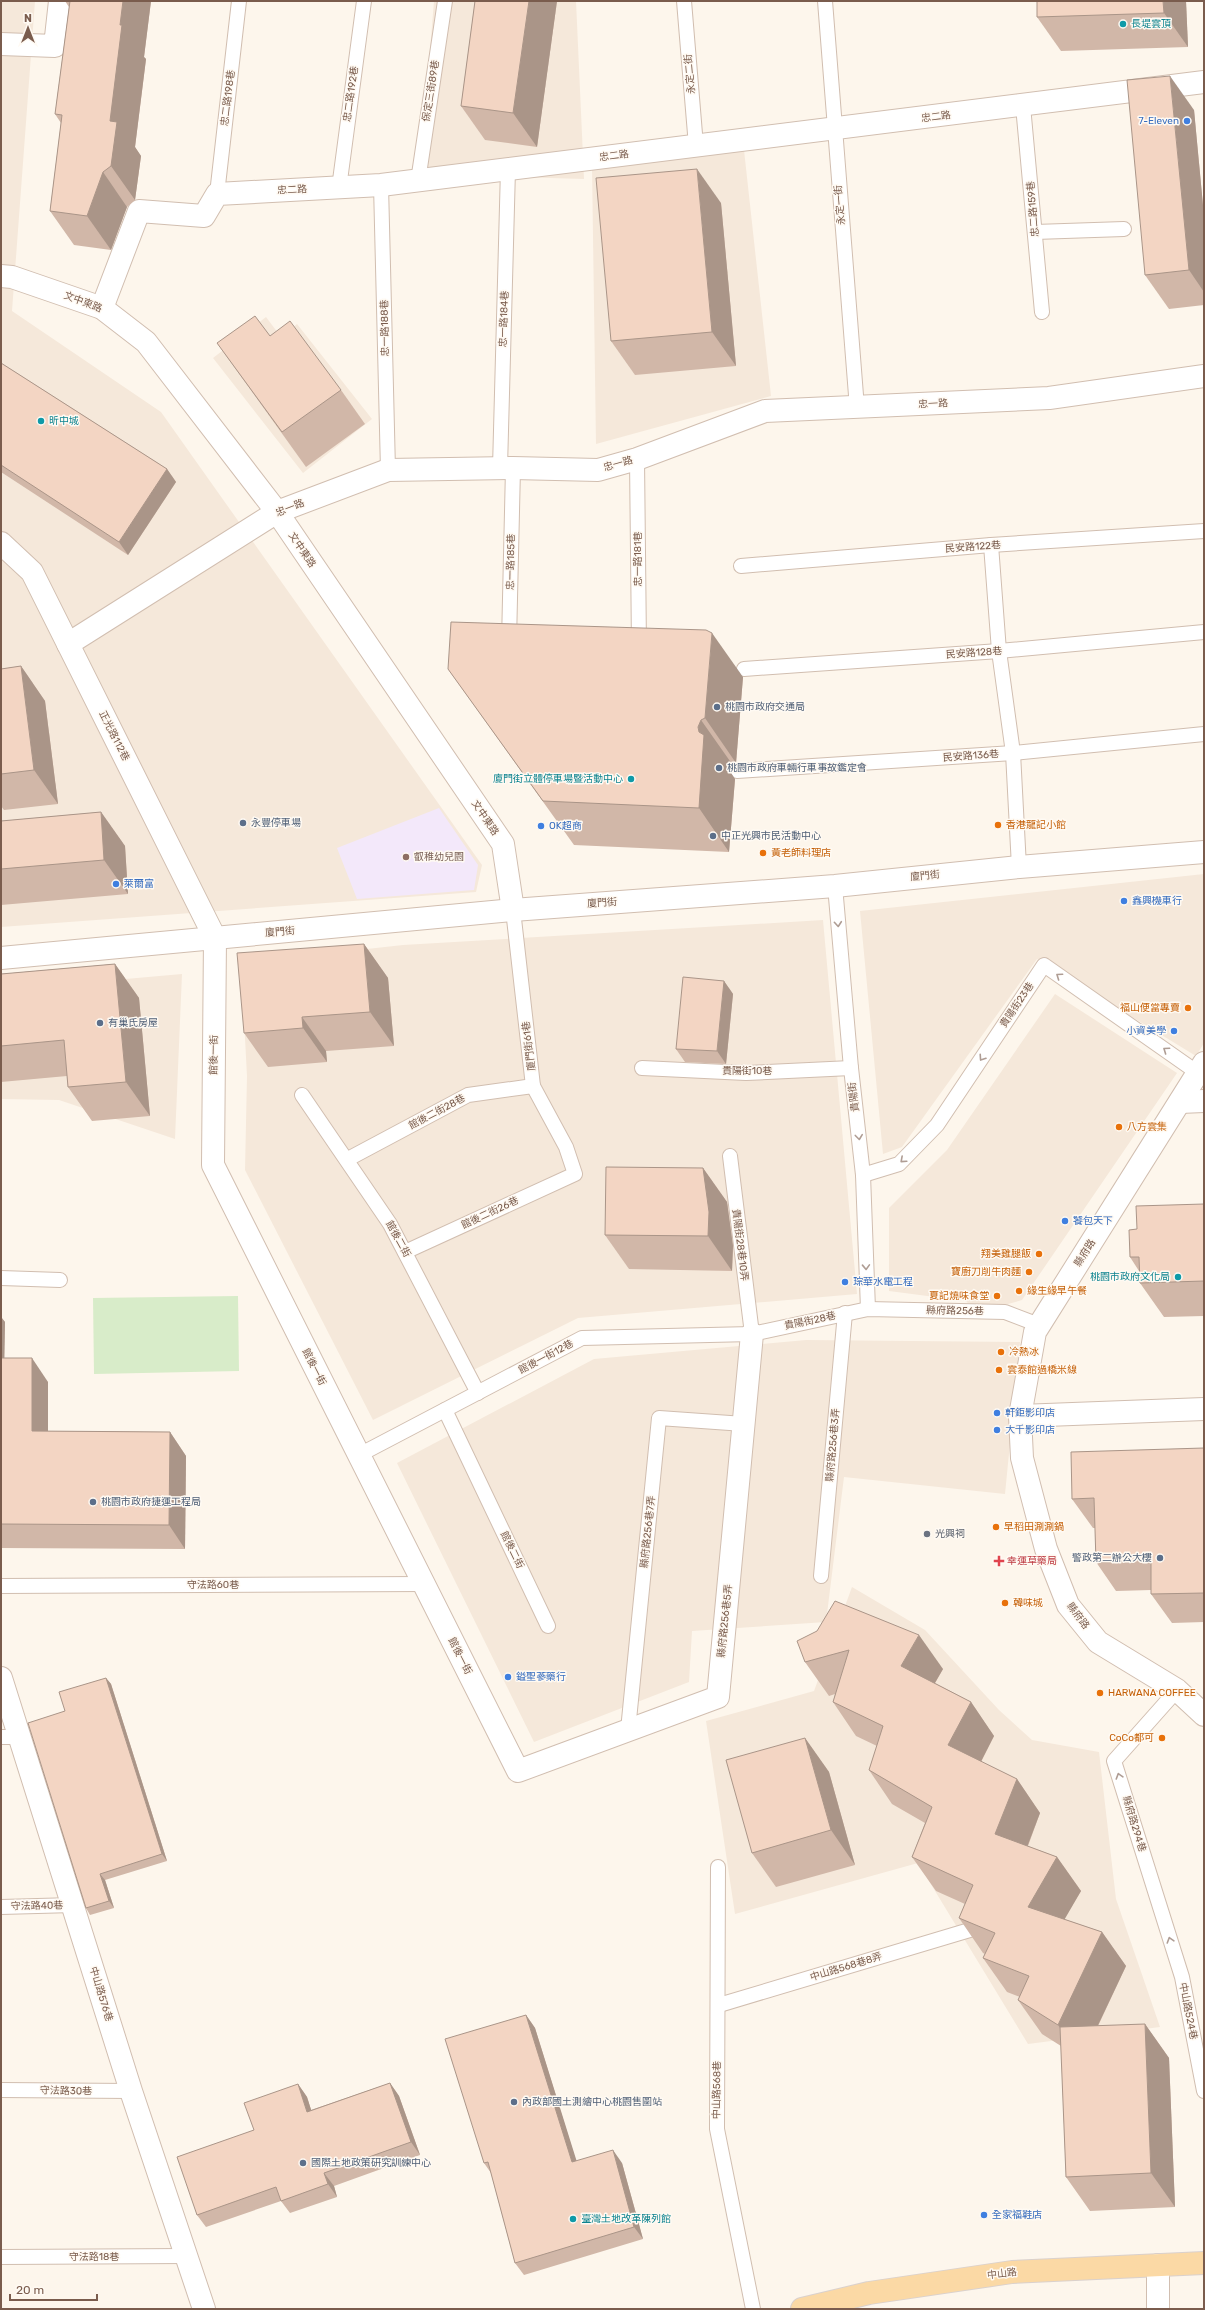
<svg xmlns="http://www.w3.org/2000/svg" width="1205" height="2310" font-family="Rubik,'Noto Sans TC',sans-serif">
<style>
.residential{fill:#f5e8da}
.education{fill:#f3e8fa}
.green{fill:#d8ecc9}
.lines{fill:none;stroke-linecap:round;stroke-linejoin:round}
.lane-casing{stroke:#d1beb0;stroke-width:16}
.street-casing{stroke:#d1beb0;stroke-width:24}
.primary-casing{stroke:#dad1cd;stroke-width:24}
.lane{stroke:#fff;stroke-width:14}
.street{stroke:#fff;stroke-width:22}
.primary{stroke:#fbd9a5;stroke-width:22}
.wall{fill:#d1b7a8}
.shaded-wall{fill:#aa9588}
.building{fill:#f3d5c3;stroke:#aa9588}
.oneway{stroke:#af9d94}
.culture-dot{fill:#0f9aa8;stroke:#fffaf3;stroke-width:1.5}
.shop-dot{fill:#3f7fe0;stroke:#fffaf3;stroke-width:1.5}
.service-dot{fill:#5c6f8a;stroke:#fffaf3;stroke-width:1.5}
.food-dot{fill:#e8710a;stroke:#fffaf3;stroke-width:1.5}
.education-dot{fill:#8d6e63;stroke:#fffaf3;stroke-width:1.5}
.worship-dot{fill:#6b7280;stroke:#fffaf3;stroke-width:1.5}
.health-dot{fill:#e0444e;stroke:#fffaf3;stroke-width:1.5}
.labels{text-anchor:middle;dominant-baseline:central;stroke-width:3;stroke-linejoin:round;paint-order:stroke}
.culture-label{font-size:10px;fill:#0d838f;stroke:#fffaf3;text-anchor:start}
.street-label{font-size:10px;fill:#7a5c4d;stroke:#fffaf3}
.shop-label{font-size:10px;fill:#366cbe;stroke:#fffaf3;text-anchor:start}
.service-label{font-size:10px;fill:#4e5e75;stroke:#fffaf3;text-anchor:start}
.food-label{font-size:10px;fill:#c56008;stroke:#fffaf3;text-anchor:start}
.education-label{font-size:10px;fill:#785e54;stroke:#fffaf3;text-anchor:start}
.worship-label{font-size:10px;fill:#5b616d;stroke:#fffaf3;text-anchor:start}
.health-label{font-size:10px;fill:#be3a42;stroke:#fffaf3;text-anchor:start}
</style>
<rect width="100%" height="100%" fill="#fdf6ec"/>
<g class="residential">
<polygon points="1,1 35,1 12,311 161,412 482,865 476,892 1,927"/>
<polygon points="434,1 576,1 584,179 420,174"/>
<polygon points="744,150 771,396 596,444 592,167"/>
<polygon points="266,317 281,337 297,324 372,419 303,473 213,358"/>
<polygon points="1204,874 1204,1043 1196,1056 1037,959 902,1147 883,1154 860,911"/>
<polygon points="823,920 857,1294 578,1318 373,1420 245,1170 247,1076 241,963 403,945"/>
<polygon points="182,974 175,1139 59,1100 1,1099 1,990"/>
<polygon points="1055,994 1177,1073 1022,1300 983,1311 955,1296 935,1297 889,1291 889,1208 947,1150"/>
<polygon points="806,1340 1020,1342 1005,1494 844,1477 826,1622 692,1631 689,1682 534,1742 397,1463 594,1359"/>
<polygon points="852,1587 925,1630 999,1710 1032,1740 1099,1752 1116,1899 1160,2027 1028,2044 918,1863 735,1914 706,1721 814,1691"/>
</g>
<polygon class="education" points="439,808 478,865 474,890 357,899 337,848"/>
<polygon class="green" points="238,1296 239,1371 94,1374 93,1298"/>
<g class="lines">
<g class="lane-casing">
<g id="lane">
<polyline points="684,1 696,146"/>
<polyline points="825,1 857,408"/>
<polyline points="1023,106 1042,312"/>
<polyline points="418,181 445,1"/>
<polyline points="381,185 388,470"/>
<polyline points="339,188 364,1"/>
<polyline points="217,194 239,1"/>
<polyline points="1035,232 1124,229"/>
<polyline points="637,459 639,646"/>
<polyline points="500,468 508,169"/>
<polyline points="991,545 999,651 1013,753 1019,867"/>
<polyline points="741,566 991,545 1204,531"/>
<polyline points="509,642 513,468"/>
<polyline points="744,669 999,651 1204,632"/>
<polyline points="737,771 1013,753 1204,734"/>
<polyline points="835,886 851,1068 863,1175 868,1309"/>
<polyline points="642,1068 746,1073 851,1068"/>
<polyline points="302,1095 390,1224 478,1393"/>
<polyline points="730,1156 752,1334"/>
<polyline points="348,1159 468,1095 533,1086"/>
<polyline points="863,1175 899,1164 937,1125 1044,965 1198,1073"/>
<polyline points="405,1252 575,1174 566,1147 533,1086 513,910"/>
<polyline points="1,1278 60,1280"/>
<polyline points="445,1410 548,1626"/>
<polyline points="359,1455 582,1338 752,1334 868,1309 1005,1312 1039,1325"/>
<polyline points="821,1576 845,1313"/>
<polyline points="1,1586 425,1584"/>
<polyline points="1177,1690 1114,1761 1182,1977 1204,2091"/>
<polyline points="628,1730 659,1418 744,1424"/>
<polyline points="1,1737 20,1737"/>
<polyline points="718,1867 717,2129 753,2309"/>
<polyline points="1,1907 74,1905"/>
<polyline points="719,2005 973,1929"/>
<polyline points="1,2090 131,2091"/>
<polyline points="1,2257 187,2256"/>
</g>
</g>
<g class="street-casing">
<g id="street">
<polyline points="1,44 55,46 60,1"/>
<polyline points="1,276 12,277 102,308 146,342 277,512 503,844 513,910"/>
<polyline points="102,308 139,211 204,216 217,194 381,185 1204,82"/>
<polyline points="1,543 32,572 215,938 213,1165 518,1771 718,1697 752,1334"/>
<polyline points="68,644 277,512 388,470 513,468 598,470 637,459 765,411 1049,398 1204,376"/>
<polyline points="1,958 513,910 835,886 1019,867 1204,852"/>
<polyline points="1204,1063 1035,1332 1020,1416 1022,1458 1046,1549 1068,1605 1098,1642 1177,1690 1204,1715"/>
<polyline points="1180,1102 1204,1101"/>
<polyline points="1020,1416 1204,1409"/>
<polyline points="1,1678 131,2091 204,2309"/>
<polyline points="1158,2265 1158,2309"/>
</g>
</g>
<g class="primary-casing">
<polyline id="primary" points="802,2309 869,2293 1012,2272 1204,2263"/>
</g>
<use href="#lane" class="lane"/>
<use href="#street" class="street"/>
<use href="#primary" class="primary"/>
</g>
<g class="wall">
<polygon points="65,1 151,1 144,57 146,59 135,147 141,156 135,200 127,207 111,250 74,245 50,211 61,123 55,114 69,7"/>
<polygon points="475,1 557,1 537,147 485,140 461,106"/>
<polygon points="1186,1 1188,47 1061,51 1037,17"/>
<polygon points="1194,110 1204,216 1204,305 1169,309 1145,275"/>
<polygon points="721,203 736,366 635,375 611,341"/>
<polygon points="270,336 341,390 365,424 306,467 217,343"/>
<polygon points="1,363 167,469 176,482 128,555 1,472"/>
<polygon points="21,666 45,701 58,804 4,810 1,806 1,669"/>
<polygon points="448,669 743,677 736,763 732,764 729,770 735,779 729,852 574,845"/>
<polygon points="101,812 125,846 128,894 1,905 1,821"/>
<polygon points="364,944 388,978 394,1046 326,1051 327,1062 268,1067 244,1033"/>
<polygon points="115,964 139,998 150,1116 92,1121 68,1087 67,1076 1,1082 1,974"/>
<polygon points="724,981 733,994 726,1064 685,1062 676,1049"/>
<polygon points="703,1168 727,1202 733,1246 732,1271 629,1269 605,1235"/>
<polygon points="1204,1204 1204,1316 1164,1317 1140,1283 1139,1271 1130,1257 1137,1229"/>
<polygon points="1,1317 5,1322 4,1358 48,1382 48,1431 170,1432 186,1456 185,1549 1,1548"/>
<polygon points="1204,1448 1204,1622 1172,1623 1151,1594 1151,1590 1116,1591 1096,1562 1095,1528 1093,1528 1072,1499"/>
<polygon points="817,1631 943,1669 935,1683 971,1702 994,1736 981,1762 1017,1779 1040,1813 1028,1846 1057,1857 1081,1891 1064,1919 1102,1932 1126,1966 1098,2026 1145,2024 1169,2058 1175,2207 1090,2211 1066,2177 1061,2046 1042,2034 1018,2000 1020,1997 1007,1992 983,1958 985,1954 983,1953 959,1918 965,1904 936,1891 912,1857 925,1823 892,1804 869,1770 877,1746 856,1736 833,1702 835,1694 829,1696 805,1662"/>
<polygon points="106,1678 111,1684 167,1861 105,1880 114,1908 90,1915 86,1908 65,1711"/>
<polygon points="805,1738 829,1772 855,1865 776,1887 752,1853"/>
<polygon points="526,2015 535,2028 576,2161 622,2163 643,2239 524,2275 515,2263 491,2173 484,2163"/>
<polygon points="390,2083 399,2096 420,2155 334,2186 337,2197 290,2213 281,2201 206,2227 197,2215 254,2130 298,2084 307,2097 311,2110"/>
</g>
<g class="shaded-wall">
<polygon points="123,1 151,1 144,57 146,59 135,147 141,156 135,200 111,166 110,121 120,25"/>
<polygon points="529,1 557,1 537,147 513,113"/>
<polygon points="1163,1 1186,1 1188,47 1164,13"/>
<polygon points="1170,76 1194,110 1204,216 1204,292 1189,270"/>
<polygon points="697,169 721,203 736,366 712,332"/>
<polygon points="103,172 127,207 111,250 87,216"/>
<polygon points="167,469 176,482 128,555 119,542"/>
<polygon points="712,633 743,677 736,763 705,718"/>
<polygon points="21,666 45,701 58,804 34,770"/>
<polygon points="701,720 732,764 729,770 735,779 729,852 699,808 699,732 698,727"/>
<polygon points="101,812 125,846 128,894 104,860"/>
<polygon points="364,944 388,978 394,1046 370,1012"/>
<polygon points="115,964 139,998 150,1116 126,1082"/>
<polygon points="724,981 733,994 726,1064 717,1051"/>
<polygon points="302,1017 326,1051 327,1062 303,1028"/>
<polygon points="703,1168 727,1202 733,1246 732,1271 708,1236"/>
<polygon points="1,1317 5,1322 4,1381 1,1377"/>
<polygon points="32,1358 48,1382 48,1455 32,1431"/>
<polygon points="170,1432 186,1456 185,1549 169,1525"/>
<polygon points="919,1635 943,1669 925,1700 901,1666"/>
<polygon points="106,1678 111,1684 167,1861 162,1854"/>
<polygon points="971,1702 994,1736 972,1779 948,1745"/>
<polygon points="805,1738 829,1772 855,1865 831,1830"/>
<polygon points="1017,1779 1040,1813 1019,1868 995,1834"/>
<polygon points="1057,1857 1081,1891 1052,1941 1028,1907"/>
<polygon points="100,1874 105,1880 114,1908 109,1901"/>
<polygon points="1102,1932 1126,1966 1082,2059 1058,2025"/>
<polygon points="526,2015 535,2028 581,2175 572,2162"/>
<polygon points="1145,2024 1169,2058 1175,2207 1151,2173"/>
<polygon points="390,2083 399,2096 420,2155 411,2142"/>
<polygon points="298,2084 307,2097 316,2125 307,2112"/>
<polygon points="613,2150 622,2163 643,2239 634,2227"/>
<polygon points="324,2173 334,2186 337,2197 328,2184"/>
</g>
<g class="building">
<polygon points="70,1 123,1 120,25 122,25 110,121 117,122 111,166 103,172 87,216 50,211 62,115 55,114"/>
<polygon points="475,1 529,1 513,113 461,106"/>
<polygon points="1037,1 1163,1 1164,13 1037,17"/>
<polygon points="1170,76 1189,270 1145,275 1127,80"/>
<polygon points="697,169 712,332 611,341 596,178"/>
<polygon points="255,316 270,336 290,321 341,390 282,432 217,343"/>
<polygon points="1,363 167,469 119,542 1,465"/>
<polygon points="451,622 706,630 712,633 705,718 701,720 698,727 699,732 704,735 699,808 543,801 448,669"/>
<polygon points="21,666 34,770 1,774 1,669"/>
<polygon points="101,812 104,860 1,869 1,821"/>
<polygon points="364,944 370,1012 302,1017 303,1028 244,1033 237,953"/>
<polygon points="115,964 126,1082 68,1087 64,1040 1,1046 1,974"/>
<polygon points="683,977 724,981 717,1051 676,1049"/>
<polygon points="606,1167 703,1168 709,1212 708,1236 605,1235"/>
<polygon points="1204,1204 1204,1281 1140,1283 1139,1257 1130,1257 1129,1230 1137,1229 1136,1206"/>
<polygon points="1,1358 32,1358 32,1431 170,1432 169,1525 1,1524"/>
<polygon points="1204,1448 1204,1593 1151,1594 1151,1560 1096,1562 1094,1498 1072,1499 1071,1452"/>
<polygon points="835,1601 919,1635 901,1666 971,1702 948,1745 1017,1779 995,1834 1057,1857 1028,1907 1102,1932 1058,2025 1018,2000 1029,1976 983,1958 995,1933 959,1918 973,1885 912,1857 932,1807 869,1770 883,1726 833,1702 849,1650 805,1662 797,1641 817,1631"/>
<polygon points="106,1678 162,1854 100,1874 109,1901 86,1908 28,1723 65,1711 59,1692"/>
<polygon points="805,1738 831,1830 752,1853 726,1760"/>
<polygon points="526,2015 572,2162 613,2150 634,2227 515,2263 488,2162 484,2163 445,2039"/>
<polygon points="1145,2024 1151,2173 1066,2177 1060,2027"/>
<polygon points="390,2083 411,2142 324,2173 328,2184 281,2201 276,2187 197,2215 177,2157 254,2130 244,2103 298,2084 307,2112"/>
</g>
<defs><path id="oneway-chevron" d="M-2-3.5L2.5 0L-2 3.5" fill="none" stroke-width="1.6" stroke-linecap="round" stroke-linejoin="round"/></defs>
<g class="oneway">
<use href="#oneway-chevron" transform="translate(838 924) rotate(85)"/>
<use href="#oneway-chevron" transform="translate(1059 976) rotate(-145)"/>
<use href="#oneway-chevron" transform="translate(1166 1050) rotate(-145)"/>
<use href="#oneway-chevron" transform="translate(982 1058) rotate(124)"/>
<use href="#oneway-chevron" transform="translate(859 1137) rotate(83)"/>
<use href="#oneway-chevron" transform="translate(903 1160) rotate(138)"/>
<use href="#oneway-chevron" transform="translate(866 1267) rotate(88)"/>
<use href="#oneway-chevron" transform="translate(1119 1776) rotate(-107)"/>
<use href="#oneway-chevron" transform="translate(1170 1940) rotate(-107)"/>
</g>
<g class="culture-dot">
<circle cx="1123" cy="24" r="4"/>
<circle cx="41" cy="421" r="4"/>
<circle cx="631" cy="779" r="4"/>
<circle cx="1178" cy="1277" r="4"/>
<circle cx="573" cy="2219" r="4"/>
</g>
<g class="shop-dot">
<circle cx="1187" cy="121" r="4"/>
<circle cx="541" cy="826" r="4"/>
<circle cx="116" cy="884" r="4"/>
<circle cx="1124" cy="901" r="4"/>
<circle cx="1174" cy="1031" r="4"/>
<circle cx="1065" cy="1221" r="4"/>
<circle cx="845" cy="1282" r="4"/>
<circle cx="997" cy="1413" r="4"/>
<circle cx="997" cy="1430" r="4"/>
<circle cx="508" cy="1677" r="4"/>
<circle cx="984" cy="2215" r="4"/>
</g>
<g class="service-dot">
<circle cx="717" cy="707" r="4"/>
<circle cx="719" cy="768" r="4"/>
<circle cx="243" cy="823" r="4"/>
<circle cx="713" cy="836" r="4"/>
<circle cx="100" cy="1023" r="4"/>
<circle cx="93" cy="1502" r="4"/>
<circle cx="1160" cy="1558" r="4"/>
<circle cx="514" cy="2102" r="4"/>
<circle cx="303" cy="2163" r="4"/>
</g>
<g class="food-dot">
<circle cx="998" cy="825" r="4"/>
<circle cx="763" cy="853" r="4"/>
<circle cx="1188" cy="1008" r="4"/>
<circle cx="1119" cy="1127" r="4"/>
<circle cx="1039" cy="1254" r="4"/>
<circle cx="1029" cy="1272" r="4"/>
<circle cx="1019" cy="1291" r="4"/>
<circle cx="997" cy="1296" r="4"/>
<circle cx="1001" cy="1352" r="4"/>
<circle cx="999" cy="1370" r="4"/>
<circle cx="996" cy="1527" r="4"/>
<circle cx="1005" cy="1603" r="4"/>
<circle cx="1100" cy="1693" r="4"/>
<circle cx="1162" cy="1738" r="4"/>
</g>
<circle class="education-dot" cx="406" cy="857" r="4"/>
<circle class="worship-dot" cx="927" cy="1534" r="4"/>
<path class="health-dot" d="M997 1555h4v4h4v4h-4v4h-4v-4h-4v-4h4z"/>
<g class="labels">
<g class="culture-label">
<text x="1131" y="24">長堤雲頂</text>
<text x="49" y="421">昕中城</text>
<text x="623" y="779" text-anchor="end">廈門街立體停車場暨活動中心</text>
<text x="1170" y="1277" text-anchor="end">桃園市政府文化局</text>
<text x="581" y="2219">臺灣土地改革陳列館</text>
</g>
<g class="street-label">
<text transform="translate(690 74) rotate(-95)">永定二街</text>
<text transform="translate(431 91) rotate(-81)">保定三街89巷</text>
<text transform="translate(351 94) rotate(-82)">忠二路192巷</text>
<text transform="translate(228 98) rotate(-83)">忠二路198巷</text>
<text transform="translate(936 117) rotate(-7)">忠二路</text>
<text transform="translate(614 156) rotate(-7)">忠二路</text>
<text transform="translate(292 190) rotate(-3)">忠二路</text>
<text transform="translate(840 205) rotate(-95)">永定一街</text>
<text transform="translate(1033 209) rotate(-95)">忠二路159巷</text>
<text transform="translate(83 302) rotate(21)">文中東路</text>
<text transform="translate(504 319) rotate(-88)">忠一路184巷</text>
<text transform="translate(385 328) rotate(-91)">忠一路188巷</text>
<text transform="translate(933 404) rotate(-3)">忠一路</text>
<text transform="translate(618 464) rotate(-16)">忠一路</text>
<text transform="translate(290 508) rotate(-22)">忠一路</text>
<text transform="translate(973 547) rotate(-4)">民安路122巷</text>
<text transform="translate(302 550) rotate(56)">文中東路</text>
<text transform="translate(638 559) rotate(-90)">忠一路181巷</text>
<text transform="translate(511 562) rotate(-89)">忠一路185巷</text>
<text transform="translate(974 653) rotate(-4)">民安路128巷</text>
<text transform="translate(114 736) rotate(63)">正光路112巷</text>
<text transform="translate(971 756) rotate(-4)">民安路136巷</text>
<text transform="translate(485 818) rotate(56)">文中東路</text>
<text transform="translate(925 876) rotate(-6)">廈門街</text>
<text transform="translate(602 903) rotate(-4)">廈門街</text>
<text transform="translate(280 932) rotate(-5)">廈門街</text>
<text transform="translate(1017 1005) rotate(-56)">貴陽街23巷</text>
<text transform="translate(529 1046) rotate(-97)">廈門街61巷</text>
<text transform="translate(214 1055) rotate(-89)">館後一街</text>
<text x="747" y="1071">貴陽街10巷</text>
<text transform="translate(854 1097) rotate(-97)">貴陽街</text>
<text transform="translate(437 1112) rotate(-28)">館後二街28巷</text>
<text transform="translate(490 1213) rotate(-25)">館後二街26巷</text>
<text transform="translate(398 1239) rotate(61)">館後二街</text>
<text transform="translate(740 1245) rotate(83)">貴陽街28巷10弄</text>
<text transform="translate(1085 1253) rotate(-58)">縣府路</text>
<text transform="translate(955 1311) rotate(1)">縣府路256巷</text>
<text transform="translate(810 1321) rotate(-12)">貴陽街28巷</text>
<text transform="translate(546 1357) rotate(-28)">館後一街12巷</text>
<text transform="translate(314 1367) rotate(63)">館後一街</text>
<text transform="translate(833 1445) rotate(-85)">縣府路256巷3弄</text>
<text transform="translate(648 1532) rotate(-84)">縣府路256巷7弄</text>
<text transform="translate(512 1550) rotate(64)">館後二街</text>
<text x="213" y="1585">守法路60巷</text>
<text transform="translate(1078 1616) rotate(53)">縣府路</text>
<text transform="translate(725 1621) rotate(-84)">縣府路256巷5弄</text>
<text transform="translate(460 1656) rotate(63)">館後一街</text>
<text transform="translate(1134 1824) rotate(73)">縣府路294巷</text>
<text transform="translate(37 1906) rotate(-1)">守法路40巷</text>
<text transform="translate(846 1967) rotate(-17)">中山路568巷8弄</text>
<text transform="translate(101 1994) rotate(73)">中山路576巷</text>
<text transform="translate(1188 2011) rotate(79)">中山路524巷</text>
<text transform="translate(717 2090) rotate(-89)">中山路568巷</text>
<text transform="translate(66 2091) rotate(1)">守法路30巷</text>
<text x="94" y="2257">守法路18巷</text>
<text transform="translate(1002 2274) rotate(-7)">中山路</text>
</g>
<g class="shop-label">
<text x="1179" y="121" text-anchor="end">7-Eleven</text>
<text x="549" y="826">OK超商</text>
<text x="124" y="884">萊爾富</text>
<text x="1132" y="901">鑫興機車行</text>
<text x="1166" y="1031" text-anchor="end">小資美學</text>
<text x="1073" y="1221">饕包天下</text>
<text x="853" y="1282">琮華水電工程</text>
<text x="1005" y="1413">軒鉅影印店</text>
<text x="1005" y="1430">大千影印店</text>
<text x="516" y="1677">鎰聖蔘藥行</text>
<text x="992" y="2215">全家福鞋店</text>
</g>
<g class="service-label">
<text x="725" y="707">桃園市政府交通局</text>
<text x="727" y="768">桃園市政府車輛行車事故鑑定會</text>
<text x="251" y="823">永豐停車場</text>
<text x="721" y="836">中正光興市民活動中心</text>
<text x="108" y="1023">有巢氏房屋</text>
<text x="101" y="1502">桃園市政府捷運工程局</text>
<text x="1152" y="1558" text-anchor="end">警政第二辦公大樓</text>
<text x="522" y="2102">內政部國土測繪中心桃園售圖站</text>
<text x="311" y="2163">國際土地政策研究訓練中心</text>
</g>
<g class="food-label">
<text x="1006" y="825">香港龍記小館</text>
<text x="771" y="853">黃老師料理店</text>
<text x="1180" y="1008" text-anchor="end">福山便當專賣</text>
<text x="1127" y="1127">八方雲集</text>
<text x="1031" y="1254" text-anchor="end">翔美雞腿飯</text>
<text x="1021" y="1272" text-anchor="end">寶廚刀削牛肉麵</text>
<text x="1027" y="1291">緣生緣早午餐</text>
<text x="989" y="1296" text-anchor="end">夏記燒味食堂</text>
<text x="1009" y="1352">冷熱冰</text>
<text x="1007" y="1370">雲泰館過橋米線</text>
<text x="1004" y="1527">早稻田涮涮鍋</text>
<text x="1013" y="1603">韓味城</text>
<text x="1108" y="1693">HARWANA COFFEE</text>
<text x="1154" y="1738" text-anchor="end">CoCo都可</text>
</g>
<g class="education-label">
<text x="414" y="857">叡稚幼兒園</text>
</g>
<g class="worship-label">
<text x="935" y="1534">光興祠</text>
</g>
<g class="health-label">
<text x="1007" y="1561">幸運草藥局</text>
</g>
</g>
<rect width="1205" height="2310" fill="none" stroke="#7a5c4d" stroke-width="4"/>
<g transform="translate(28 28)" stroke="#fffaf3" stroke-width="3" paint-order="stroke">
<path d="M0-3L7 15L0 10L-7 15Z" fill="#7a5c4d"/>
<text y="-6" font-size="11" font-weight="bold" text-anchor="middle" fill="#7a5c4d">N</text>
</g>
<path d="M10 2294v6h87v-6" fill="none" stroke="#7a5c4d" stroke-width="2"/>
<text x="16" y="2294" font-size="12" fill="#7a5c4d" stroke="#fffaf3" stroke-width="3" paint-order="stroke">20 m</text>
</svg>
